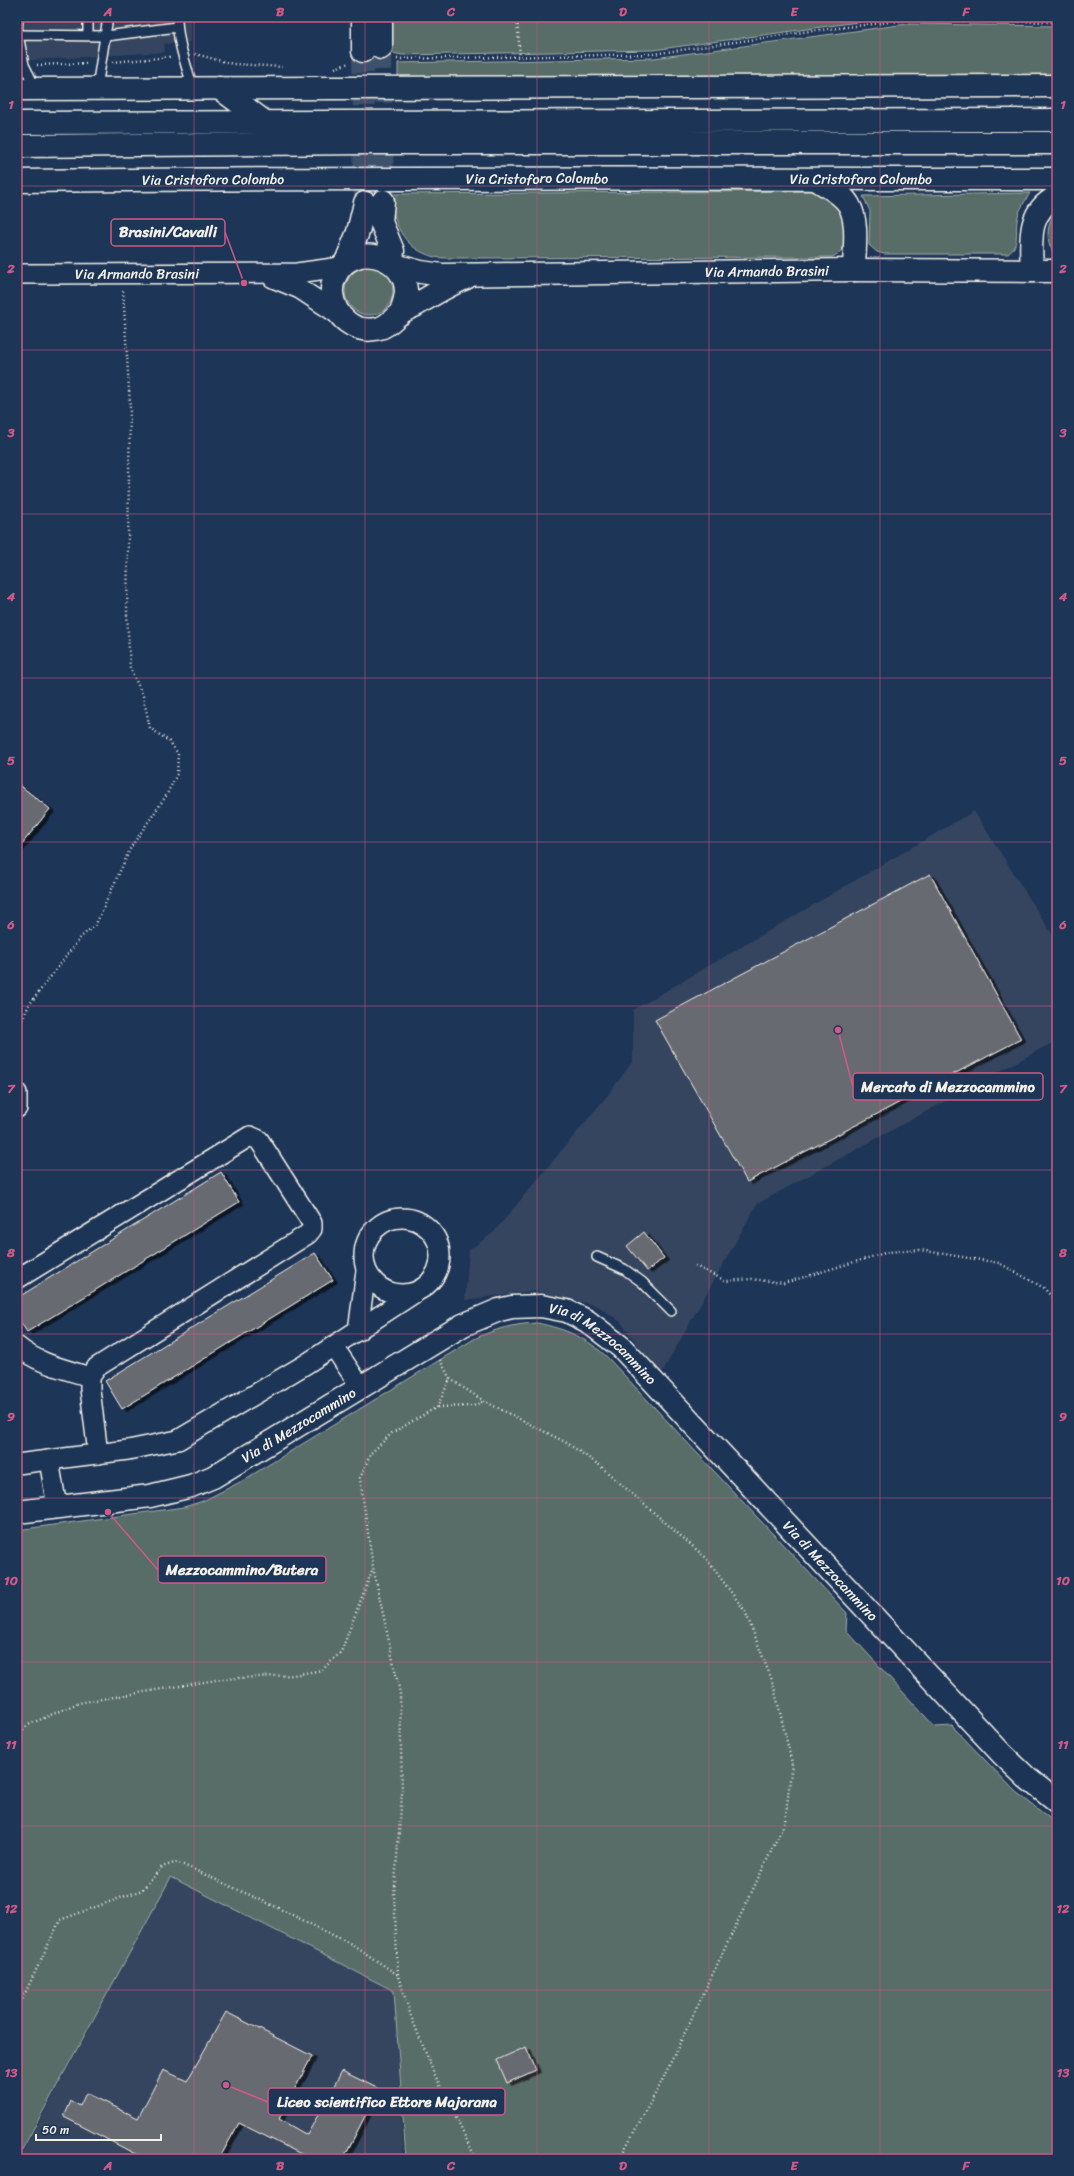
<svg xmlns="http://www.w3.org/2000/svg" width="1074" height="2176" font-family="Sriracha,sans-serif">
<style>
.built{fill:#34455f}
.green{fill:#586c67;stroke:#a6aea8}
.building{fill:#686b72;stroke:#f4f1e8;filter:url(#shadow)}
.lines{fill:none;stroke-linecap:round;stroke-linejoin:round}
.tertiary-tunnel{stroke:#3d516d;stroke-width:22;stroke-dasharray:22 11;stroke-linecap:butt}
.service-casing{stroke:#f4f1e8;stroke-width:12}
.minor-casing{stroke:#f4f1e8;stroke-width:22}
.tertiary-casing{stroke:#f4f1e8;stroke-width:25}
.secondary-casing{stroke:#f4f1e8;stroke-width:25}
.primary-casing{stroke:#f4f1e8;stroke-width:25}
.trunk-casing{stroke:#f4f1e8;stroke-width:25}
.path{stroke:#f4f1e8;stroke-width:2.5;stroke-dasharray:1 3;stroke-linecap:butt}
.service{stroke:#1d3557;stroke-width:9}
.minor{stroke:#1d3557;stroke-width:19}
.tertiary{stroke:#1d3557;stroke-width:22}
.secondary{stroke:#1d3557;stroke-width:22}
.primary{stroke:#1d3557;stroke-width:22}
.trunk{stroke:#1d3557;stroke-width:22}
.grid{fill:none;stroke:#d15985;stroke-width:1;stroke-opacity:0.55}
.labels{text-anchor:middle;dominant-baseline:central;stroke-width:3.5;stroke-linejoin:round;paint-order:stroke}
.street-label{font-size:14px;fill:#f4f1e8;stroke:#1d3557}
.leader{fill:none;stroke:#d15985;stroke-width:1.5}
.callout-dot{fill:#d15985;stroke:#1d3557;stroke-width:1.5}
.callout{fill:#1d3557;stroke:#d15985;stroke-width:1.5}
.callout-label{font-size:15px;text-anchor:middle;font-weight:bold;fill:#f4f1e8}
.neatline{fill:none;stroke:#d15985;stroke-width:1.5}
.grid-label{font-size:13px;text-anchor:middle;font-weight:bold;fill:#d15985}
</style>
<defs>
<filter id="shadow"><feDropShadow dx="4.5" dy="2.5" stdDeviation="0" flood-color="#0009"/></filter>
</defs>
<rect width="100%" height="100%" fill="#1d3557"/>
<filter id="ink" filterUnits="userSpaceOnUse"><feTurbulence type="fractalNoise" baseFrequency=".025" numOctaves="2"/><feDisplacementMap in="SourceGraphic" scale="8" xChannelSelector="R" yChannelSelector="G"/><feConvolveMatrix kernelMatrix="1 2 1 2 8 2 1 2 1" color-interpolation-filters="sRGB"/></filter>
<g filter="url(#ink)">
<g class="built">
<polygon points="17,17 191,17 191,42 164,44 165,52 17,61"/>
<polygon points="974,811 1057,942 1057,1040 757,1204 660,1376 621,1322 598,1306 535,1291 465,1300 469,1250 493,1233 607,1096 633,1061 633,1010"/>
<polygon points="171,1877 394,1991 404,2159 19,2159"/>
</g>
<g class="green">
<polygon points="390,17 895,17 653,50 402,55 392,53 390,36"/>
<polygon points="907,24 1057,26 1057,75 398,77 398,63 654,58"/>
<path d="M819,191L844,209C845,229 853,248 832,257L449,258C444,258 436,258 431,256C401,246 393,222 391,194Z"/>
<path d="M1030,193C1026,200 1020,208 1018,216C1014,231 1021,244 1008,254H884L877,252L869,245L870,211L863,196Z"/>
<path d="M1057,212V255C1047,249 1046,230 1051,220C1052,217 1055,214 1057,212Z"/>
<circle cx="369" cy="291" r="24"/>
<path d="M537,1323C566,1329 588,1338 609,1359L847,1613L846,1630L935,1727L952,1726L1016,1792L1057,1824V2159H406L394,1991L171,1877L17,2159V1530L184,1507L203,1501L242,1481L474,1339C495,1329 513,1324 537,1323Z"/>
</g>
<g class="building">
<polygon points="17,783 50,809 17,850"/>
<polygon points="930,874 1021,1039 747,1182 655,1020"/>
<polygon points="221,1172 239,1202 27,1332 17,1317 17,1298"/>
<polygon points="644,1232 664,1258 647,1271 627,1246"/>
<polygon points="315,1253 333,1280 122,1409 105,1381"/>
<polygon points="226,2012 312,2056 279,2119 307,2135 342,2071 379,2089 343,2159 311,2159 239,2123 219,2159 145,2159 64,2117 71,2101 80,2106 86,2093 138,2118 163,2070 187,2081"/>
<polygon points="526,2047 536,2070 507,2083 497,2060"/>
</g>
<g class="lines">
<g class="tertiary-tunnel">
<polyline points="381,48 383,198"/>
<polyline points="363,51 365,203"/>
</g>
<g class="service-casing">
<g id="service">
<polyline points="88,17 88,35"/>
<path d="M177,17C177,41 186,65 193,88"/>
<polyline points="17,35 18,17"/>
<polyline points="97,88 108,17"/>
<polyline points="36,89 24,65 18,35 106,36 177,27"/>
<polyline points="597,1257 624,1269 642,1282 671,1311"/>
</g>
</g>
<g class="minor-casing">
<g id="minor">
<path id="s1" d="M17,274L297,273L341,267"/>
<polyline points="273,278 300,289 338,314"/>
<polyline points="17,1093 17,1108"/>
<circle cx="402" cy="1256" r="38"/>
<polyline points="17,1279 250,1136 259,1140 312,1223 312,1229 308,1234 97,1367 90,1377 90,1389 98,1454"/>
<polyline points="358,1331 366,1271"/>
<path d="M17,1346C38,1364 65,1369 90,1377"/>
<polyline points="334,1347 360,1386"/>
<polyline points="49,1460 57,1507"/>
<polyline points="17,1464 128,1450 178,1440 306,1364 416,1292"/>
</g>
</g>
<g class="tertiary-casing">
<g id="tertiary">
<polyline points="363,17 363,51"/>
<polyline points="381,17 381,48"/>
<polyline points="383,201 381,222 393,251 392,263"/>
<polyline points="346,262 358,232 365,203"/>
<path id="s2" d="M394,265L421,272L442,275L854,270L1057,271"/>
<path d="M400,314C403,306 406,299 406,290C404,261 369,245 345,263C337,270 331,282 332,293C334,317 355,335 380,328C389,325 393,319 399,314C404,310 410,308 416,305C432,295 448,285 466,278"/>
<path id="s3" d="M17,1512L150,1496L191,1486L213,1477L463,1325L499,1310L512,1307L541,1306L567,1311L587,1321L621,1347L1002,1754L1027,1778L1057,1802"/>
</g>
</g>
<g class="secondary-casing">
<polyline id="secondary" points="17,89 1057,86"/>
</g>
<g class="primary-casing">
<g id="primary">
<path d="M817,180C828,187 842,193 849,205C859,222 854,250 854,270"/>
<path id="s4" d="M17,181C364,177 710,179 1057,179"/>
<path d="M1032,271C1031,243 1026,211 1057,197"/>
</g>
</g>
<g class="trunk-casing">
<g id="trunk">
<polyline points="219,88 265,122"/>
<polyline points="17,123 1057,120"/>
<polyline points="17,146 369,143 1057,143"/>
</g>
</g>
<g class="path">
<polyline points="517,17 520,57"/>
<polyline points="195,54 233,64 282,67"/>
<polyline points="397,59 653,54 804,32 907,20 1057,22"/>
<polyline points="113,62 170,57"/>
<polyline points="37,65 88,63"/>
<polyline points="335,68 349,63"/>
<polyline points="17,1031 29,1005 81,937 96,924 131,847 166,796 177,774 178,754 170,742 150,728 143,696 130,668 127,614 130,406 123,290"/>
<polyline points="695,1266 726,1281 752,1279 784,1283 888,1252 920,1250 999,1263 1044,1288 1057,1303"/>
<polyline points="440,1360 450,1379 437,1407 392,1433 371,1453 360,1478 373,1567 400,1693 402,1794 394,1895 398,1976 411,2016 433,2071 476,2159"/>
<polyline points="450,1379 484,1401 567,1443 599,1465 705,1557 745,1611 773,1683 792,1763 785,1822 659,2087 619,2159"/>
<polyline points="438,1407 473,1406 484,1401"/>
<polyline points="17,1735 28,1725 78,1703 222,1679 294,1675 322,1670 341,1652 373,1568"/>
<polyline points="17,2010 60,1920 142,1890 162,1867 177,1862 274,1906 353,1945 398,1975"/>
<polyline points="1032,2159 1057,2155"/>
</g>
<use href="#service" class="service"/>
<use href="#minor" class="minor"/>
<use href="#tertiary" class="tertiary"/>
<use href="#secondary" class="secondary"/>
<use href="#primary" class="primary"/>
<use href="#trunk" class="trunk"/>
</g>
</g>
<path class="grid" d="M194,17V2159M365,17V2159M537,17V2159M709,17V2159M880,17V2159M17,186H1057M17,350H1057M17,514H1057M17,678H1057M17,842H1057M17,1006H1057M17,1170H1057M17,1334H1057M17,1498H1057M17,1662H1057M17,1826H1057M17,1990H1057"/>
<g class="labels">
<g class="street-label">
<text stroke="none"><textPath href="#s4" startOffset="196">Via Cristoforo Colombo</textPath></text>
<text stroke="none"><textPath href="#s4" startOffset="520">Via Cristoforo Colombo</textPath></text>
<text stroke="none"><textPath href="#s4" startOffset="844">Via Cristoforo Colombo</textPath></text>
<text stroke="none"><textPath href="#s2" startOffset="374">Via Armando Brasini</textPath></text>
<text stroke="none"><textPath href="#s1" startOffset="120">Via Armando Brasini</textPath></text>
<text stroke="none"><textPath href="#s3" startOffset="648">Via di Mezzocammino</textPath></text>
<text stroke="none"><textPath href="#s3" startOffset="300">Via di Mezzocammino</textPath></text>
<text stroke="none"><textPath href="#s3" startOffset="972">Via di Mezzocammino</textPath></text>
</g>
</g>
<path class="leader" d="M244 283L225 232M838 1030L853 1087M108 1512L158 1570M226 2085L268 2102"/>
<g class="callout-dot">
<circle cx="244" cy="283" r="4"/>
<circle cx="838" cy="1030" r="4"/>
<circle cx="108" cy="1512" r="4"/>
<circle cx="226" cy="2085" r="4"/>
</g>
<g class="callout">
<rect x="111" y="219" width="114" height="27" rx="4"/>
<rect x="853" y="1073" width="190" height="27" rx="4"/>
<rect x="158" y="1556" width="168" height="27" rx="4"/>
<rect x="268" y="2088" width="237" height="27" rx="4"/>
</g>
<g class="callout-label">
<text x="168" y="237">Brasini/Cavalli</text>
<text x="948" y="1092">Mercato di Mezzocammino</text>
<text x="242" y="1575">Mezzocammino/Butera</text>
<text x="387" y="2107">Liceo scientifico Ettore Majorana</text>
</g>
<rect width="1074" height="2176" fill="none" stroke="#1d3557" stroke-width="44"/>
<path d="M36 2134v6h125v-6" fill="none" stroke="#f4f1e8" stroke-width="2"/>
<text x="42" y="2134" font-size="12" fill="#f4f1e8" stroke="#1d3557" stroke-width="3" paint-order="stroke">50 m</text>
<rect x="22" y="22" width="1030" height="2132" class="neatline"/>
<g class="grid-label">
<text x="108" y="16">A</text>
<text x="280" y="16">B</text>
<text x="451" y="16">C</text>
<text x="623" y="16">D</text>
<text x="794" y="16">E</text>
<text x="966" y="16">F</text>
<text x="11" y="109">1</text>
<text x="1063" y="109">1</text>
<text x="11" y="273">2</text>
<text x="1063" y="273">2</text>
<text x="11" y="437">3</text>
<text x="1063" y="437">3</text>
<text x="11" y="601">4</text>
<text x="1063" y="601">4</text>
<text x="11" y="765">5</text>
<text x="1063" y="765">5</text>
<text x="11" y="929">6</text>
<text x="1063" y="929">6</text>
<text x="11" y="1093">7</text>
<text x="1063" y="1093">7</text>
<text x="11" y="1257">8</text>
<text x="1063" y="1257">8</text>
<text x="11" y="1421">9</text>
<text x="1063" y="1421">9</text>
<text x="11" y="1585">10</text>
<text x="1063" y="1585">10</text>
<text x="11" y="1749">11</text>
<text x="1063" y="1749">11</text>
<text x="11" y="1913">12</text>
<text x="1063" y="1913">12</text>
<text x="11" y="2077">13</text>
<text x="1063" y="2077">13</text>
<text x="108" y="2170">A</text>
<text x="280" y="2170">B</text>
<text x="451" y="2170">C</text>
<text x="623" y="2170">D</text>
<text x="794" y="2170">E</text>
<text x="966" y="2170">F</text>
</g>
</svg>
